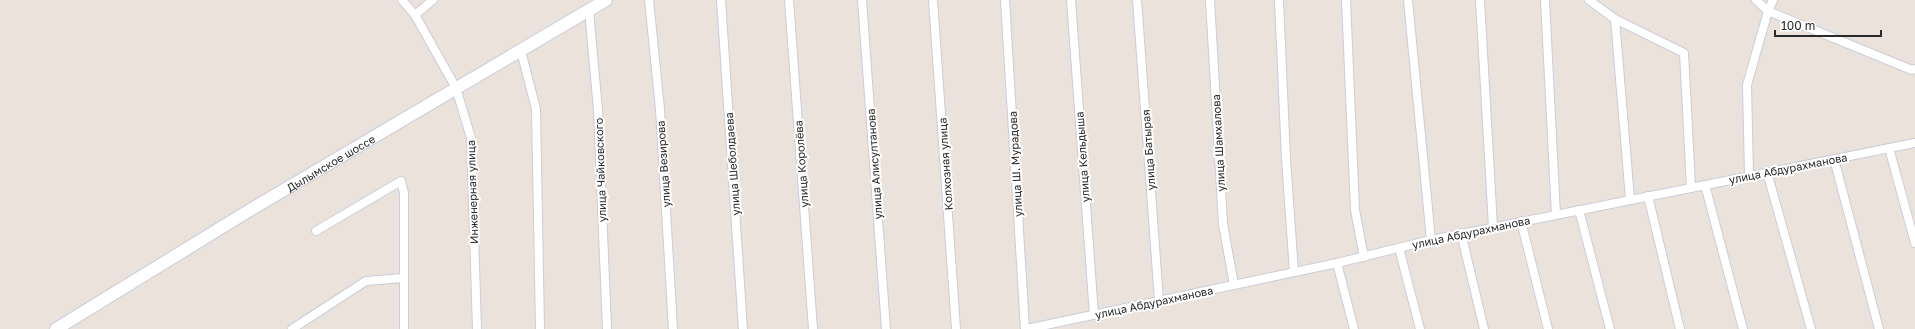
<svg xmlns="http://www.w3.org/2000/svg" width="1915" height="329" font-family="'Golos Text',sans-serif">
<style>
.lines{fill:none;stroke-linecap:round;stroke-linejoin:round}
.street-casing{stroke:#caced9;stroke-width:10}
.secondary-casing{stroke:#caced9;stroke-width:14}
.street{stroke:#fff;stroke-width:8}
.secondary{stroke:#fff;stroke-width:12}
.labels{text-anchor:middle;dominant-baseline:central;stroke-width:4;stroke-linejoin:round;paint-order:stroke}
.street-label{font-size:11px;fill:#292929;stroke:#fff}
</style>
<rect width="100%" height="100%" fill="#eae2db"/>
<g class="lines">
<g class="street-casing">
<g id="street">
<polyline points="402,0 415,15 456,88 471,138 477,329"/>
<polyline points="649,0 660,109 673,329"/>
<polyline points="721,0 743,329"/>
<polyline points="789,0 813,329"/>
<polyline points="862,0 886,329"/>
<polyline points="933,0 956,329"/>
<polyline points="1005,0 1025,329"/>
<polyline points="1071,0 1094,315"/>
<polyline points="1137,0 1159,301"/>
<polyline points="1210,0 1223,224 1234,285"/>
<polyline points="1279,0 1286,159 1294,272"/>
<polyline points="1346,0 1355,210 1364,257"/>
<polyline points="1408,0 1431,240"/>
<polyline points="1480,0 1493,227"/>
<polyline points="1545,0 1556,215"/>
<polyline points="1589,0 1615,19 1684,53 1691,187"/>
<polyline points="1756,0 1768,11 1912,70 1915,69"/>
<polyline points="589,10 598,110 607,329"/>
<polyline points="415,15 433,0"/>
<polyline points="1615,19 1630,199"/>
<polyline points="521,51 536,109 540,329"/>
<polyline points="1889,148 1915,243"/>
<polyline points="1834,159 1879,329"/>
<polyline points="1767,172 1811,329"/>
<polyline points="1749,176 1747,85 1768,11 1773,0"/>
<polyline points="1705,185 1743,329"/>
<polyline points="1648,196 1680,329"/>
<polyline points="1579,210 1610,329"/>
<polyline points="1521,221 1548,329"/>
<polyline points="316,231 401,181 404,193 404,329"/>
<polyline points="1461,233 1484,329"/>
<polyline points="1399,248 1420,329"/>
<polyline points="1337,263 1354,329"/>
<polyline points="292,329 366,281 404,278"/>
<polyline points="1027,329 1337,263 1431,240 1915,143"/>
</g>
</g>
<g class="secondary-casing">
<g id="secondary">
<path id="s1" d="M56,329L250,210L606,0"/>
</g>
</g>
<use href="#street" class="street"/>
<use href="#secondary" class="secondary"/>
</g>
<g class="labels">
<g class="street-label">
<text transform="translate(1218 143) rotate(-93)">улица Шамхалова</text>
<text transform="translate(1148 150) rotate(-94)">улица Батырая</text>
<text transform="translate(1082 157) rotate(-94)">улица Кельдыша</text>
<text stroke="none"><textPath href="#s1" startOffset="321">Дылымское шоссе</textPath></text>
<text transform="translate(663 164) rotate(-94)">улица Везирова</text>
<text transform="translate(732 164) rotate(-94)">улица Шеболдаева</text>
<text transform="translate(801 164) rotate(-94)">улица Королёва</text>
<text transform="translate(874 164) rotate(-94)">улица Алисултанова</text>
<text transform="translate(945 164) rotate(-94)">Колхозная улица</text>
<text transform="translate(1015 164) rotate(-93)">улица Ш. Мурадова</text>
<text transform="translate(1788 168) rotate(-11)">улица Абдурахманова</text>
<text transform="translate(600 170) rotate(-92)">улица Чайковского</text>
<text transform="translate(472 192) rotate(-92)">Инженерная улица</text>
<text transform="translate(1471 232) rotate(-12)">улица Абдурахманова</text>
<text transform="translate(1154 302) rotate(-12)">улица Абдурахманова</text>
</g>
</g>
<path d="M1775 30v6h106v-6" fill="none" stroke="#292929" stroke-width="2"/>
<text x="1781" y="30" font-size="12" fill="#292929" stroke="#ffffff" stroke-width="3" paint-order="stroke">100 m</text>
</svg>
